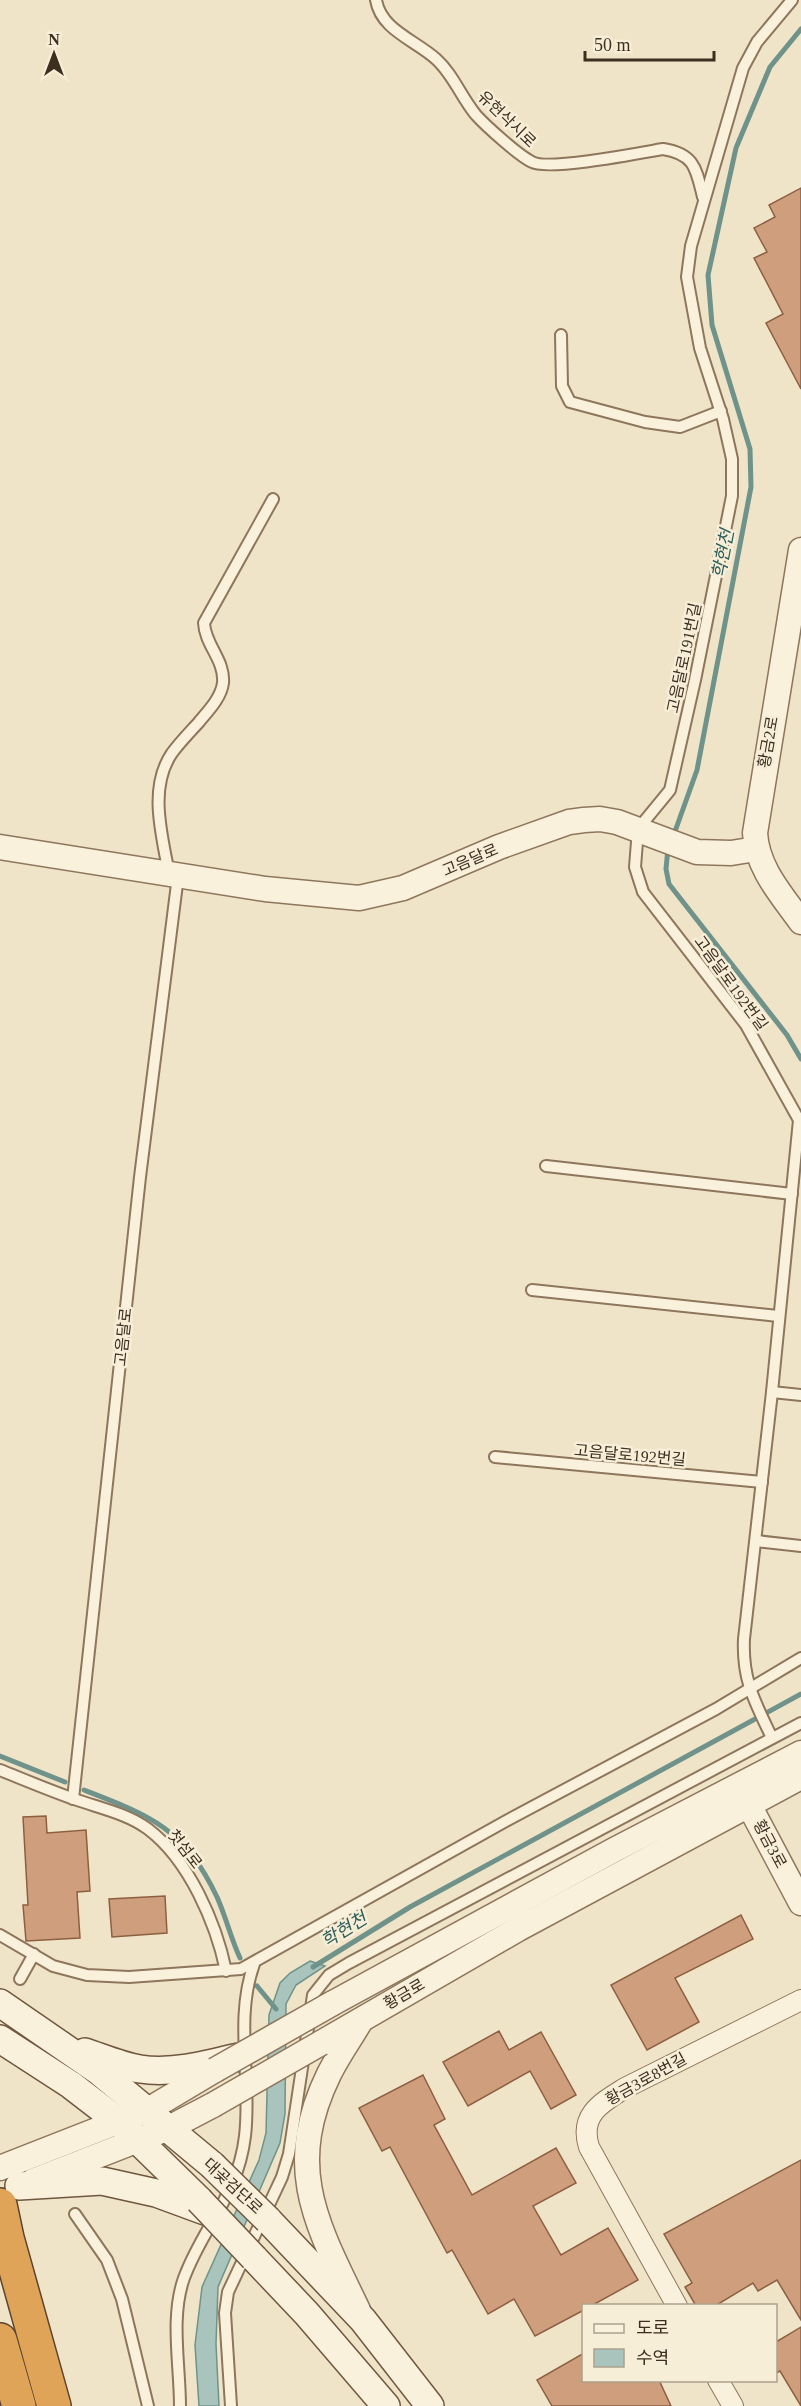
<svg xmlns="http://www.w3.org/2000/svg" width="801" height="2406" font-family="'Times New Roman','Noto Sans KR',serif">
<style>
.water{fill:#a9c4bc;stroke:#6f938a;stroke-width:1.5}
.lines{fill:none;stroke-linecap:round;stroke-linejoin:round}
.stream{stroke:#6f938a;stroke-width:5}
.building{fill:#cf9f7d;stroke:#8d5f41;stroke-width:1.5}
.service-casing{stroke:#8d765c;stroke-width:14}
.minor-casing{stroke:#8d765c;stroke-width:22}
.tertiary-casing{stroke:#8d765c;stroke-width:27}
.secondary-casing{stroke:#6f573f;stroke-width:30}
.motorway-casing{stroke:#5b4430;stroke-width:36}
.service{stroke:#faf1dc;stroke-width:10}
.minor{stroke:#faf1dc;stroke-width:20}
.tertiary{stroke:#faf1dc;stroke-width:24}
.secondary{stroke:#faf1dc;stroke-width:27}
.motorway{stroke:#e0a458;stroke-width:33}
.tertiary-bridge-casing{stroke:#8d765c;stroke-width:27;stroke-linecap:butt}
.secondary-bridge-casing{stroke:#6f573f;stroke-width:30;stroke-linecap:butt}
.tertiary-bridge{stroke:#faf1dc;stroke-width:24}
.secondary-bridge{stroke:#faf1dc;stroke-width:27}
.labels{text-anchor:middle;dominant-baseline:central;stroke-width:5;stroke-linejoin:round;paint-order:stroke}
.street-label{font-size:16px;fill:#3d2e20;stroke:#f7eed8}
.water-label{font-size:18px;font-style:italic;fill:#2f5d5a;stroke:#f7eed8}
</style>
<rect width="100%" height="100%" fill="#f0e4c8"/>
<polygon class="water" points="310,1961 325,1966 296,1985 286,2004 285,2114 280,2143 218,2287 216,2344 219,2406 199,2406 195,2345 202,2287 259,2160 266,2133 269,2015 280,1983 290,1973"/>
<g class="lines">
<g class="stream">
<polyline points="673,837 697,770 751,487 750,449 712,325 708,275 736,148 770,67 801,29"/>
<polyline points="668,848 666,869 669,884 787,1035 801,1059"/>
<polyline points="0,1756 65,1782"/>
<path d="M84,1790C151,1816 184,1828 217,1897C226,1917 231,1939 240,1958"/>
<polyline points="313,1967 410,1907 801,1694"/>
<polyline points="257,1986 276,2009"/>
</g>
</g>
<g class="building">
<polygon points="801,188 801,389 766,323 783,314 754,258 767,252 754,228 775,217 769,205"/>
<polygon points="46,1816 47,1833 86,1830 90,1891 77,1892 80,1938 26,1941 23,1905 28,1905 23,1817"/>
<polygon points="165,1896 167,1933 112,1937 109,1899"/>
<polygon points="741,1915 753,1939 675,1978 699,2022 647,2050 611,1985"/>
<polygon points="499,2031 509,2050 541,2032 576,2095 551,2109 530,2071 468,2106 443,2062"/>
<polygon points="423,2075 445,2119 434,2125 472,2195 556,2148 576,2183 533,2206 561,2255 608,2228 638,2280 591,2306 584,2306 584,2310 535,2336 514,2299 488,2314 452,2250 447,2253 390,2147 382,2151 359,2108"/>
<polygon points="801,2160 801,2320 777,2280 758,2291 753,2283 715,2306 696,2306 685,2287 692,2283 664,2234"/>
<polygon points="801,2327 801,2406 780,2371 776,2373 776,2342"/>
<polygon points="584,2353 584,2380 659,2380 671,2406 552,2406 537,2380"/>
</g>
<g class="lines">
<g class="service-casing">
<g id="service">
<path d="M376,0C381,30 415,40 436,59C453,74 461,97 476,115C486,126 518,155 532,162C548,171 640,153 663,149C695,154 696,169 703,197"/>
<polyline points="561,335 562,386 570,402 645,422 680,427 721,411"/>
<path d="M169,874C162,835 148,788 172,753C180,742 190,732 199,722C208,711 221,698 223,683C225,660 205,645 204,623L273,499"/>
<polyline points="546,1166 792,1194"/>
<polyline points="532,1290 778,1316"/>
<polyline points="772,1392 801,1395"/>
<polyline points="495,1457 762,1482"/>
<polyline points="756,1541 801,1546"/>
<path d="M772,1738C755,1702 742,1680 744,1639L772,1392L799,1120L746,1025L643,892L635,867L638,829L670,790L695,680L732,496V459L723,419L700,348L687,277L691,246L743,68L757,42L792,0"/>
<path d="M0,1770C25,1780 51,1791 77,1800C100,1808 128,1814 148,1829C189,1860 216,1923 226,1971"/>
<polyline points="73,1799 140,1177 178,876"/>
<polyline points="0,1935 53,1966 87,1975 129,1977 241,1969 506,1821 716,1709 801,1658"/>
<polyline points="20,1979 34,1954"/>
<polyline points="75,2214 107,2260 122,2299 148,2406"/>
<path d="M180,2406C180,2365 170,2317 184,2278C203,2226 238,2196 245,2136C252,2078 234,2020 254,1964"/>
<polyline points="231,2406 225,2313 228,2292 282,2177 289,2154 313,1995 329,1975 349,1963 801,1723"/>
</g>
</g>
<g class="minor-casing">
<g id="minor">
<path d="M677,2306L589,2147C579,2115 601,2103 625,2088L801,2000"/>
<polyline points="718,2380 733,2406"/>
</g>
</g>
<g class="tertiary-casing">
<g id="tertiary">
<path d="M801,550L755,833C757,868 781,894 801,922"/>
<polyline points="0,847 265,889 359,898 403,888 499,847 569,822 584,820 600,819 617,822 697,852 731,853 756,849"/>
<polyline points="741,1790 801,1903"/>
<polyline points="333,2003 614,1850 801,1753"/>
<polyline points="321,2043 518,1929 801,1777"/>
<polyline points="0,2168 148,2110 215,2070"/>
<polyline points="33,2181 169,2128 213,2105"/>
<path d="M358,2310C317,2225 283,2168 329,2074C338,2056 350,2039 360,2022"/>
</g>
</g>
<g class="secondary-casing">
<g id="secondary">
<polyline points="0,2003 100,2072 212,2165"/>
<polyline points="0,2039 71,2085 119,2122 199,2200"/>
<path d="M85,2052C103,2058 121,2066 140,2069C172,2074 206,2065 238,2057"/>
<polyline points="19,2186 102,2181 156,2193 205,2211"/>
<polyline points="268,2220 363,2320 430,2406"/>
<polyline points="254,2258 307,2314 386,2406"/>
</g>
</g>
<g class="motorway-casing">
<g id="motorway">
<polyline points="0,2205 7,2238 54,2406"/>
<polyline points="0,2340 19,2406"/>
</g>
</g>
<use href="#service" class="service"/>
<use href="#minor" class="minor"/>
<use href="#tertiary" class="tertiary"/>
<use href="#secondary" class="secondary"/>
<use href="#motorway" class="motorway"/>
<g class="tertiary-bridge-casing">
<g id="tertiary-bridge">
<polyline points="215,2070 333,2003"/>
<polyline points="213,2105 321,2043"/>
</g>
</g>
<g class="secondary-bridge-casing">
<g id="secondary-bridge">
<polyline points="212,2165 268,2220"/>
<polyline points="199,2200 254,2258"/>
</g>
</g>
<use href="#tertiary-bridge" class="tertiary-bridge"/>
<use href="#secondary-bridge" class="secondary-bridge"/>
</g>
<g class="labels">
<g class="street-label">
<text transform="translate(507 119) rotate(44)">유현삭시로</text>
<text transform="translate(684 658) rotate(-78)">고음달로191번길</text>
<text transform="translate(768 742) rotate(-80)">황금2로</text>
<text transform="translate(470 860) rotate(-23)">고음달로</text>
<text transform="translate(731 983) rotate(54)">고음달로192번길</text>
<text transform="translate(123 1337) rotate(-84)">고음달로</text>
<text transform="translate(630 1455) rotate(5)">고음달로192번길</text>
<text transform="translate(770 1844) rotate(62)">황금3로</text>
<text transform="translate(185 1849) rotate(52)">첫섬로</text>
<text transform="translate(404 1994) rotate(-30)">황금로</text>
<text transform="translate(646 2079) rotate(-29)">황금3로8번길</text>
<text transform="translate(233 2186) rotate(43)">대곶검단로</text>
</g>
<g class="water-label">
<text transform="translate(723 554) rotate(-79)">학현천</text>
<text transform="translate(344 1930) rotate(-32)">학현천</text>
</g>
</g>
<rect x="582" y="2304" width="195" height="78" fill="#f7eed8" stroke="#ada18e" stroke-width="1.5"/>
<rect x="594" y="2324" width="30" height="9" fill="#faf1dc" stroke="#ada18e" stroke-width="1.5"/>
<text x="636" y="2334" font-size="18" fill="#3d2e20">도로</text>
<rect x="594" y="2349" width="30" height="18" fill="#a9c4bc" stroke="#ada18e" stroke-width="1.5"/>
<text x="636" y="2364" font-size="18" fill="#3d2e20">수역</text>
<g transform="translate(54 54)" stroke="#f7eed8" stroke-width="4.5" paint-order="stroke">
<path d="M0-4.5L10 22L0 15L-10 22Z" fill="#3d2e20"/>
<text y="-9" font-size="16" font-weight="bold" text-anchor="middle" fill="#3d2e20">N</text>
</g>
<path d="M585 51v9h129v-9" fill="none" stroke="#3d2e20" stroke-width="3"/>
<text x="594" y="51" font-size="18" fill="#3d2e20" stroke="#f7eed8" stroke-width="4.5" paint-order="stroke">50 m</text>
</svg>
